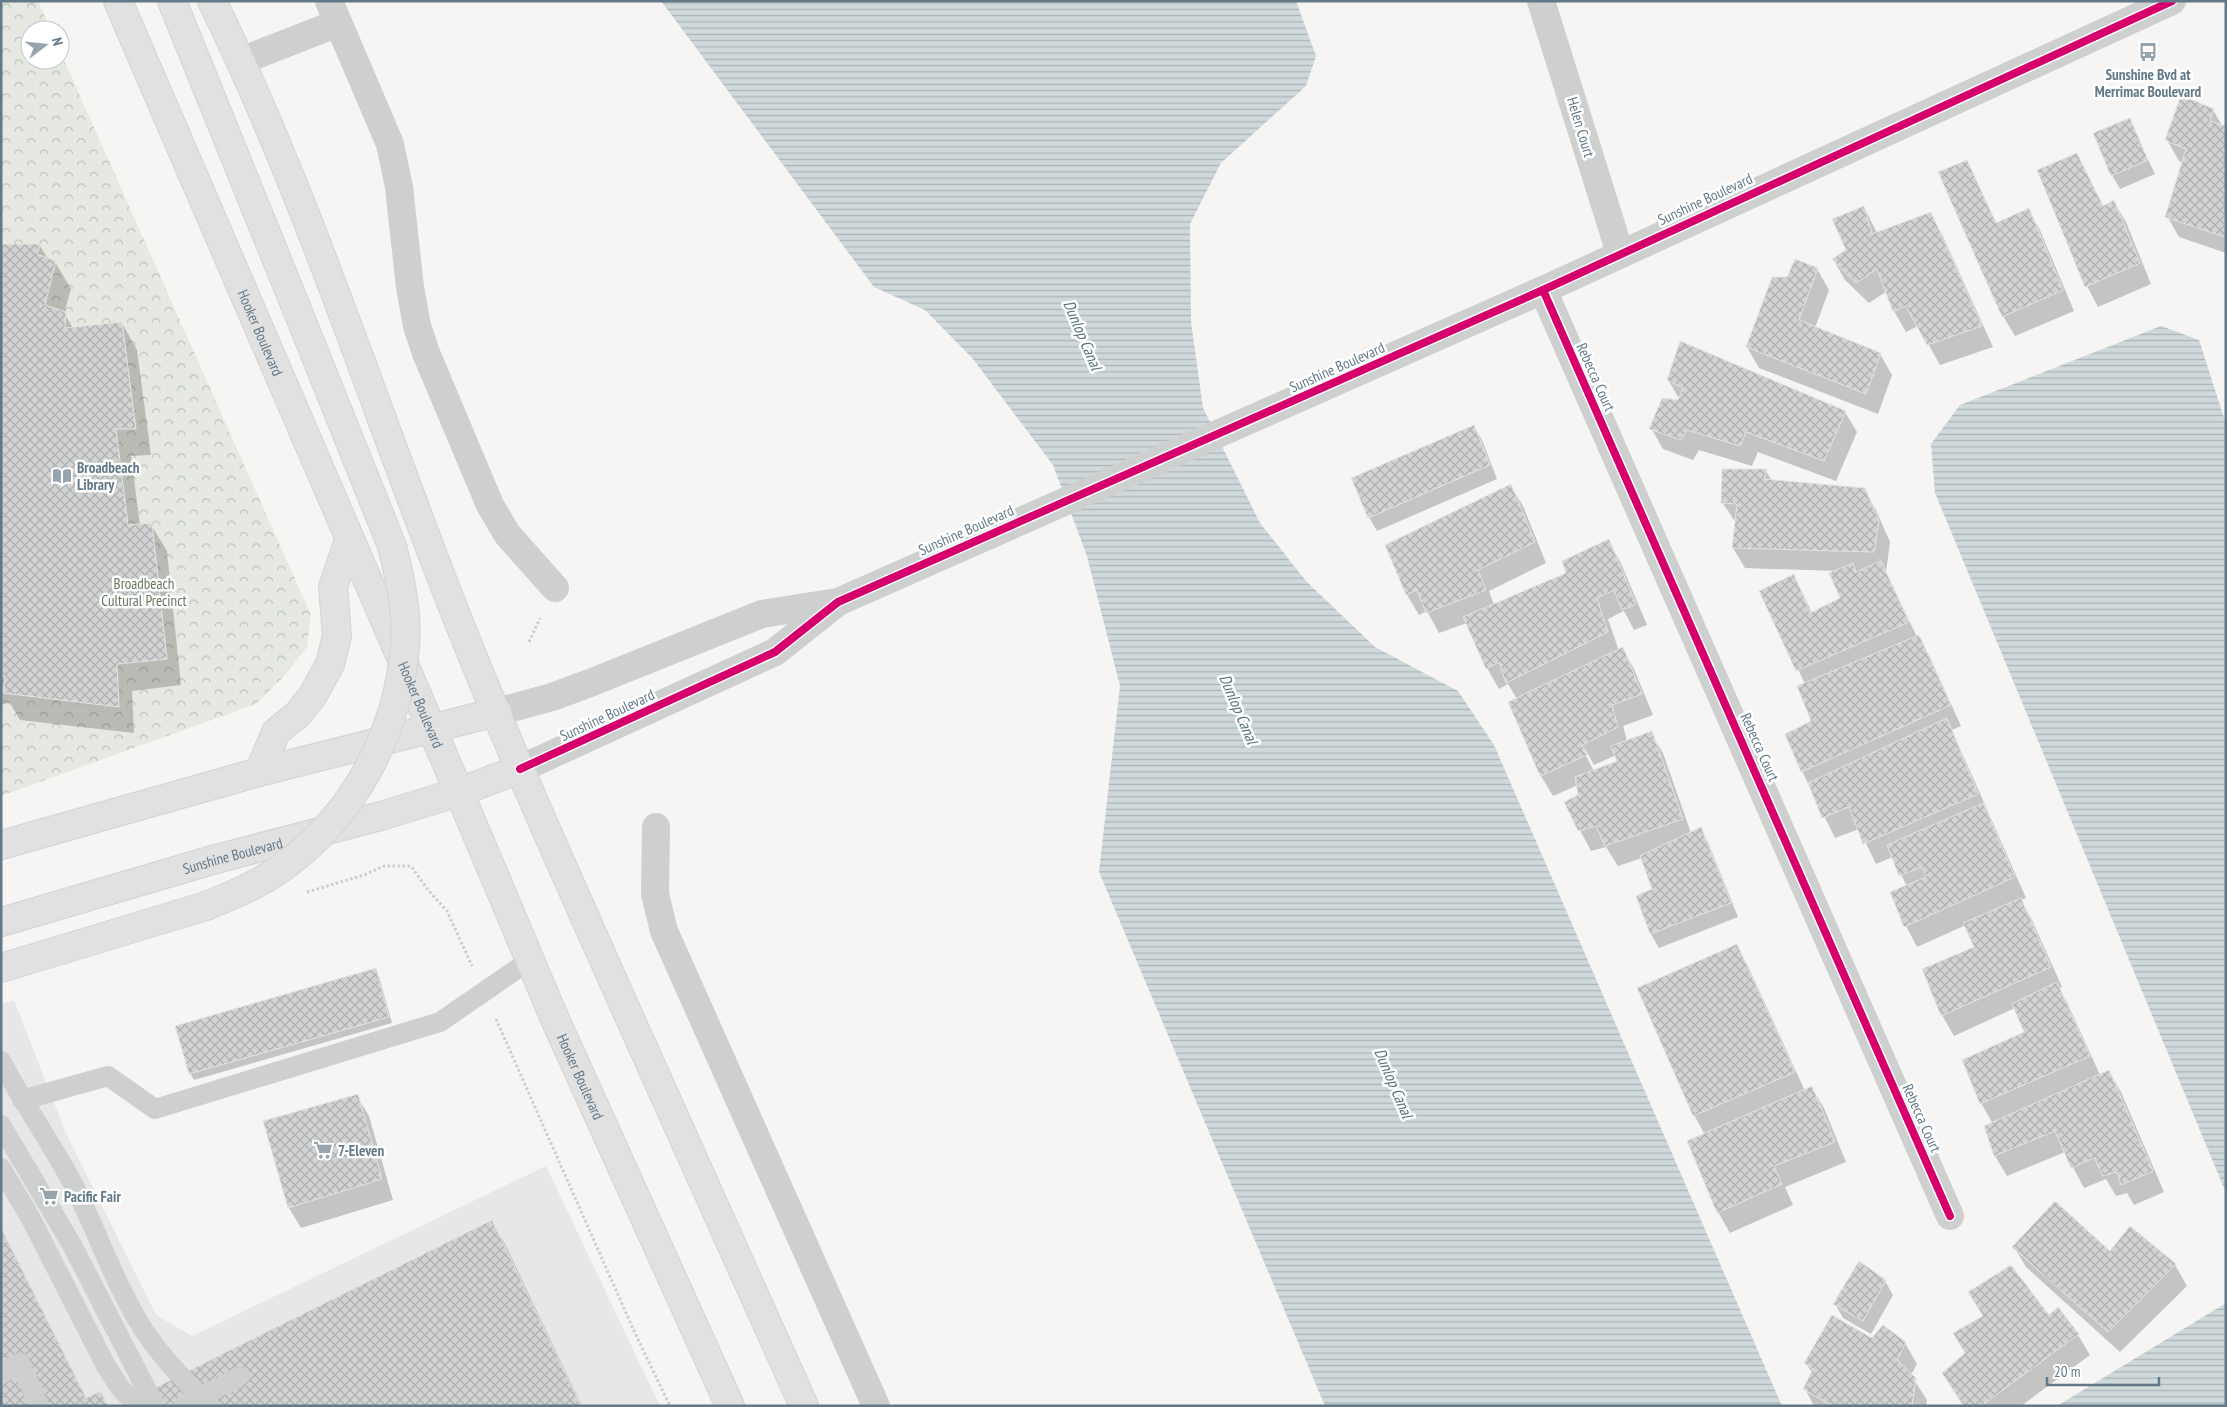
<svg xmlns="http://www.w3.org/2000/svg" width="2227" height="1407" font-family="'PT Sans Narrow',sans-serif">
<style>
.built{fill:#e6e7e6}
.forest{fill:url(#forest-crowns)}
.water{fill:url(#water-rules)}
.shadow{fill:#0003;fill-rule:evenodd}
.building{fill:url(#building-cross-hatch);stroke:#e5e4e4}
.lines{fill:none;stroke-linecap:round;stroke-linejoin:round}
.secondary-casing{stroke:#d1d2d4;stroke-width:30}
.primary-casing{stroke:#d3d3d3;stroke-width:30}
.path{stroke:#cccdce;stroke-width:3;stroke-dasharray:2.5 2.5;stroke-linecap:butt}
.lane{stroke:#cecfcf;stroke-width:20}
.street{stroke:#cecfcf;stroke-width:28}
.secondary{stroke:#e1e1e2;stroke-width:28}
.primary{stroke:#e1e1e2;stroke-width:28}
.primary-bridge-casing{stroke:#d3d3d3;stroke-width:30;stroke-linecap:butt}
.primary-bridge{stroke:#e1e1e2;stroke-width:28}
.cycleway-casing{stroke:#fff;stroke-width:11}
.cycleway{stroke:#d6006c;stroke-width:8}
.labels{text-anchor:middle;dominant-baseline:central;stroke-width:5;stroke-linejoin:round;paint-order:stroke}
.poi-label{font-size:15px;font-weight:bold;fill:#637987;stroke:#fff;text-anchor:start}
.street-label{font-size:15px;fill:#637987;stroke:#fff}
.park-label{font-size:15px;fill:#65785e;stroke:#fff}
.water-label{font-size:16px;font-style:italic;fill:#59767c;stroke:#fff}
</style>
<defs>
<pattern id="forest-crowns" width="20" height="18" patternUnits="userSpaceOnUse" patternTransform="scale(1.25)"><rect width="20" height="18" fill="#e6e9e2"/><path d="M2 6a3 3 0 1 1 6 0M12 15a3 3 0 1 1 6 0" fill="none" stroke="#bec2bd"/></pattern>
<pattern id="water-rules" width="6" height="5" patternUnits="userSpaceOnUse" patternTransform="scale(1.25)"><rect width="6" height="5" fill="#cfd8db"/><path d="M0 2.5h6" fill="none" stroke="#acb4b7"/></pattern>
<pattern id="building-cross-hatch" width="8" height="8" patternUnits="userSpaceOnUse" patternTransform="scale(1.25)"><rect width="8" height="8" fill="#d2d3d3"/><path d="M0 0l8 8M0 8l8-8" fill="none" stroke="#aeb0b1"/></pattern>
</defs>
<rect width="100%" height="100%" fill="#f6f5f4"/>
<polygon class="built" points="14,1000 65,1131 156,1315 192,1336 546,1166 660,1406 1,1406 1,1004"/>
<polygon class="forest" points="1,1 38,1 51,30 30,30 30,60 60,60 60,51 311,615 307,647 285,675 256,704 1,796"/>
<g class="water">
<polygon points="661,1 1296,1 1316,56 1306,86 1221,163 1190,224 1191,322 1203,408 1260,523 1306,581 1375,647 1458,691 1494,745 1782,1406 1325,1406 1099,872 1120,686 1087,556 1053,465 973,359 925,310 874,287"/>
<polygon points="2161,326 2199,340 2226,424 2226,1193 1935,493 1931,444 1960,405"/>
<polygon points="2226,1303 2226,1406 2057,1406"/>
</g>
<g class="shadow">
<polygon points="2213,110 2223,127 2226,128 2226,253 2179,237 2167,216 2183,163 2179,161 2167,140"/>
<polygon points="2129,120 2155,174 2120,189 2112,175"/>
<polygon points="2077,155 2104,207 2114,202 2126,222 2151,284 2098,307 2087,286 2038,171"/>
<polygon points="1966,162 1997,224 2028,209 2040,230 2074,311 2015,336 2003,316"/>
<polygon points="1864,207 1877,233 1930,214 1942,234 1993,347 1940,365 1918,326 1906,332 1894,311 1887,291 1869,303 1845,280 1833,259 1848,251"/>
<polygon points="1,245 40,246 48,259 55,262 71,289 64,313 73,328 122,323 137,350 151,455 131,456 140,525 151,525 167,551 181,685 132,691 134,733 20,720 10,703 1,704"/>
<polygon points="1817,269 1829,290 1815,328 1880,354 1892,375 1878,414 1759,368 1747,347 1787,278"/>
<polygon points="1668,380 1845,412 1857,432 1836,481 1758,452 1752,466 1699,450 1693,460 1663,449 1651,428 1680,400"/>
<polygon points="1474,427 1482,440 1497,479 1377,531 1369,517"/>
<polygon points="1766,471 1772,481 1864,489 1876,510 1890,542 1886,572 1917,637 1918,636 1930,657 1961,726 1952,730 2026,898 2021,900 2032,920 2062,987 2059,988 2068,1004 2100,1075 2109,1071 2121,1092 2164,1192 2134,1205 2127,1193 2116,1196 2106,1179 2084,1188 2065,1152 2007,1176 1995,1156 1986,1127 1993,1124 1981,1103 2025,1033 2015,1008 1954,1036 1942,1015 1976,947 1966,925 1917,947 1906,926 1907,887 1893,857 1876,864 1859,829 1835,838 1802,771 1813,722 1805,684 1761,591 1794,575 1812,613 1842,599 1836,571 1745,568 1733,548 1736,523 1722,502"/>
<path d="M1511,486L1523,506L1546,563L1489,591L1494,605L1567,574L1608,541L1620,561L1647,625L1634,630L1624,611L1608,619L1619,651L1623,649L1634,669L1653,715L1623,726L1627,741L1651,733L1663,753L1691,833L1700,829L1708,842L1738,917L1659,948L1651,934L1637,896L1654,890L1642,858L1618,866L1606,847L1591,851L1565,802L1580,795L1578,785L1553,796L1541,776L1509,702L1517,699L1508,684L1499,689L1487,668L1467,623L1439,633L1427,611L1419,615L1407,595L1387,546ZM1585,749L1594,765L1616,755L1619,761L1594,771L1583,750Z"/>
<polygon points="1736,945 1748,966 1805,1091 1812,1088 1824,1108 1846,1162 1785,1187 1793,1205 1730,1233 1718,1212 1705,1135 1694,1115"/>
<polygon points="375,970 379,976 392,1023 194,1080 190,1073"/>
<polygon points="357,1096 369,1116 393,1200 301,1228 289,1208 265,1122"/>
<polygon points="492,1222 504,1242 582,1406 122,1406"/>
<polygon points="1,1227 87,1399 100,1392 108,1406 1,1406"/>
<polygon points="2130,1228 2175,1265 2187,1286 2120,1352 2026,1267 2014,1247 2110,1253"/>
<polygon points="1885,1281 1893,1295 1871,1334 1843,1318 1835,1304"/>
<polygon points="1984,1316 2049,1317 2078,1335 2090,1355 2021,1406 1963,1406 1943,1374 1966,1354"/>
<polygon points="1873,1340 1905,1343 1917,1364 1911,1375 1927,1400 1926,1406 1814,1406 1805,1389 1812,1373 1806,1363"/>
</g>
<g class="building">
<polygon points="2181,95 2214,109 2210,121 2226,126 2225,237 2165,217 2186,149 2165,140"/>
<polygon points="2130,118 2148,160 2111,176 2093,133"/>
<polygon points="2077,153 2103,206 2114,200 2140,263 2085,287 2037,170"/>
<polygon points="1967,160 1996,223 2029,208 2063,290 2002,317 1938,172"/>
<polygon points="1864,206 1872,234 1931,212 1982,326 1927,345 1906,306 1893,312 1877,269 1856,283 1832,259 1846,250 1832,219"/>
<polygon points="1,244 41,244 37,254 56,261 45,305 66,312 65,328 122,322 136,429 116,429 128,525 152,523 167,659 117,664 119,707 3,693 5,676 1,676"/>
<polygon points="1795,259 1818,268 1799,320 1881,353 1866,394 1746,347 1772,277 1787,277"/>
<polygon points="1680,341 1846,411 1824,461 1746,432 1740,446 1687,430 1681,440 1649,429 1662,398 1678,400 1683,388 1667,380"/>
<polygon points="1474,425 1490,465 1368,518 1351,478"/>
<polygon points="1722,469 1767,469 1764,479 1865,488 1879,521 1874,552 1732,548 1737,504 1721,503"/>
<polygon points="1511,484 1535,542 1478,570 1486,590 1426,613 1417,590 1406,595 1385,545"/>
<polygon points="1609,539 1636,604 1622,610 1614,590 1597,598 1608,632 1506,683 1499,662 1486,669 1463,617 1566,573 1562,561"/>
<polygon points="1881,561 1909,622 1796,671 1759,591 1794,574 1810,613 1840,598 1829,573 1853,563 1856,572"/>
<polygon points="1919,635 1951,705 1801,772 1785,734 1811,721 1797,686"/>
<polygon points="1623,647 1642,694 1612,705 1618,727 1582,745 1587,755 1540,776 1508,702"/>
<polygon points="1947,718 1978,794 1863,844 1849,807 1822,818 1808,783"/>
<polygon points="1652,731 1683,819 1605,846 1596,826 1578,831 1564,802 1578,795 1575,777 1617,761 1611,746"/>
<polygon points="1983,803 2015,877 1904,927 1890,892 1926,877 1922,867 1899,876 1887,845"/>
<polygon points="1701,827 1731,903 1650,934 1636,896 1652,889 1640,856"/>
<polygon points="2021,898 2051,967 1941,1016 1922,969 1974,947 1963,923"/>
<polygon points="1737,944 1795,1072 1693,1116 1637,988"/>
<polygon points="376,968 389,1017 189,1074 175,1026"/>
<polygon points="2057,982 2090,1056 1980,1104 1962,1060 2024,1032 2012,1004"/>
<polygon points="2109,1070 2153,1171 2121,1185 2117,1172 2103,1176 2094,1158 2071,1168 2055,1131 1994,1156 1984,1126"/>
<polygon points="1812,1086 1835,1142 1774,1166 1782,1184 1717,1213 1687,1141"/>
<polygon points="358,1094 382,1179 288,1208 263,1121"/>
<polygon points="2055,1201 2110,1251 2130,1226 2176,1264 2108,1332 2012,1247"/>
<polygon points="492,1220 581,1406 119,1406 222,1354"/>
<polygon points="1,1228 86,1398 101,1391 108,1406 1,1406"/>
<polygon points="1859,1261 1886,1280 1863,1321 1833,1304"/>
<polygon points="2011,1265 2049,1315 2058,1307 2079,1334 1981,1406 1964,1406 1942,1373 1965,1353 1953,1333 1983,1316 1968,1292"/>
<polygon points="1832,1315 1872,1338 1883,1325 1906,1342 1897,1360 1916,1378 1912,1406 1832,1406 1803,1389 1813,1369 1804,1363"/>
</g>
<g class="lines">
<g class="secondary-casing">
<g id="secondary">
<polyline points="1,845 259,772 497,712"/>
<path id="s1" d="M1,922L216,859L381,816L459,792L520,769"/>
</g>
</g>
<g class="primary-casing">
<g id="primary">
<path id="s2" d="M118,1L459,792L554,1017L730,1406"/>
<polyline points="172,1 296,307"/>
<path d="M212,1C310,201 376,414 458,620C511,753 570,884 628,1014C687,1145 745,1275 804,1406"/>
<polyline points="259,772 276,732 298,714 313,695 330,664 337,636 333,587 349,540"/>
<polyline points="1,968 206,906"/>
</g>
</g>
<g class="path">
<polyline points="529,642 540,618"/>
<polyline points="307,892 364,875 384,866 411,866 428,890 447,911 472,966"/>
<polyline points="496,1019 634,1331 670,1406"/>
</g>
<g class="lane">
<path d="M1,1061C23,1103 50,1141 72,1182C97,1230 114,1283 143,1329C161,1357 186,1382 210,1406"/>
<polyline points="22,1100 108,1076 155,1109 440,1022 530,960"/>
<polyline points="1,1125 72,1245 155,1406"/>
<polyline points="1,1168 30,1217 106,1366 121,1389 138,1406"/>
<polyline points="1,1374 20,1363 39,1406"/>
<polyline points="183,1406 240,1376"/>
</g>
<g class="street">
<polyline points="329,1 390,144 399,187 410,287 417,326 426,353 490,505 507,534 555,588"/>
<polyline points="1541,1 1620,253"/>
<polyline points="241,61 338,23"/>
<polyline points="1543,290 1950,1216"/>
<polyline points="497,712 552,697 590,683 762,614 837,602"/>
<polyline points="520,769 775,652 838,602 1543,290 2172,1"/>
<polyline points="656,827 655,894 664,931 876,1406"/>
</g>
<use href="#secondary" class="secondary"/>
<use href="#primary" class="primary"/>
<g class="primary-bridge-casing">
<path id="primary-bridge" d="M206,906C233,895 260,884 284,866C354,815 397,734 405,647C408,614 400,578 392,546L296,307"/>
</g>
<use href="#primary-bridge" class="primary-bridge"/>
<g class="cycleway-casing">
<g id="cycleway">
<polyline points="1543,290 1950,1216"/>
<polyline points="520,769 775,652 838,602 1543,290 2172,1"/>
</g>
</g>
<use href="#cycleway" class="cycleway"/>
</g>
<defs>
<g id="bus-bare" transform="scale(1.5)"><path d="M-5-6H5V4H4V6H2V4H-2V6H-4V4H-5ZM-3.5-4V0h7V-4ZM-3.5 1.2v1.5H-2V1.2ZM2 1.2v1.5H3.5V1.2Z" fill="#96a4ad" stroke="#fff" stroke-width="2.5" paint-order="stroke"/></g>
<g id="library-bare" transform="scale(1.5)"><path d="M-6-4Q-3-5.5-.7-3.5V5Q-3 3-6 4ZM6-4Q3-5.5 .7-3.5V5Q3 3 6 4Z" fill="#96a4ad" stroke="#fff" stroke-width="2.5" paint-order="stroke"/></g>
<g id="supermarket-bare" transform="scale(1.5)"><path d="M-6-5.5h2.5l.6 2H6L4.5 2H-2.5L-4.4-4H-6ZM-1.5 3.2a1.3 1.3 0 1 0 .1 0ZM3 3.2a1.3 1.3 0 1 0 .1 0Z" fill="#96a4ad" stroke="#fff" stroke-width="2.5" paint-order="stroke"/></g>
</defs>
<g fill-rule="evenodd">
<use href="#bus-bare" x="2148" y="52"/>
<use href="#library-bare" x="62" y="476"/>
<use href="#supermarket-bare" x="323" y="1150"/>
<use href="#supermarket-bare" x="49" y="1196"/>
</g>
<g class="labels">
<g class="poi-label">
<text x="2148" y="74" text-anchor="middle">Sunshine Bvd at<tspan x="2148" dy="17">Merrimac Boulevard</tspan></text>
<text x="77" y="467">Broadbeach<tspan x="77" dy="17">Library</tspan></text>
<text x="338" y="1150">7-Eleven</text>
<text x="64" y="1196">Pacific Fair</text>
</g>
<g class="street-label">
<text transform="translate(1581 127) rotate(73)">Helen Court</text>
<text transform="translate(1705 199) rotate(-25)">Sunshine Boulevard</text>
<text stroke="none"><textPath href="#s2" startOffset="361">Hooker Boulevard</textPath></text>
<text transform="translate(1337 367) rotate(-24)">Sunshine Boulevard</text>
<text transform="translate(1596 377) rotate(66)">Rebecca Court</text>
<text transform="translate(966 530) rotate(-24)">Sunshine Boulevard</text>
<text stroke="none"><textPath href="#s2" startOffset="766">Hooker Boulevard</textPath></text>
<text transform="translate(607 715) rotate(-25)">Sunshine Boulevard</text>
<text transform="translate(1760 747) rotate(66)">Rebecca Court</text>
<text stroke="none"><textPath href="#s1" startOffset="241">Sunshine Boulevard</textPath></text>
<text stroke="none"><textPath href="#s2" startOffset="1171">Hooker Boulevard</textPath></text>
<text transform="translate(1922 1118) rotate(66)">Rebecca Court</text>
</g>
<g class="park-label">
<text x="144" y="583">Broadbeach<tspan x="144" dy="17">Cultural Precinct</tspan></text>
</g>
<g class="water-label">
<text transform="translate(1083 335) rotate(67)">Dunlop Canal</text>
<text transform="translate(1239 709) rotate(67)">Dunlop Canal</text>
<text transform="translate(1394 1083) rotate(67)">Dunlop Canal</text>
</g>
</g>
<rect width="2227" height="1407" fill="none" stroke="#637987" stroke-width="5"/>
<g transform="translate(45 45) rotate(74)"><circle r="24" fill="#ffffff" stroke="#c1c9cf"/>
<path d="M0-4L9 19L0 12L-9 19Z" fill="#96a4ad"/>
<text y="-8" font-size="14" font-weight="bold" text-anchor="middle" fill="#637987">N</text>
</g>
<path d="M2047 1377v8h112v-8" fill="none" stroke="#637987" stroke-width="2.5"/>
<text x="2054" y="1377" font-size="15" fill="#637987" stroke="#ffffff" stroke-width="4" paint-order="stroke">20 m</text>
</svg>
